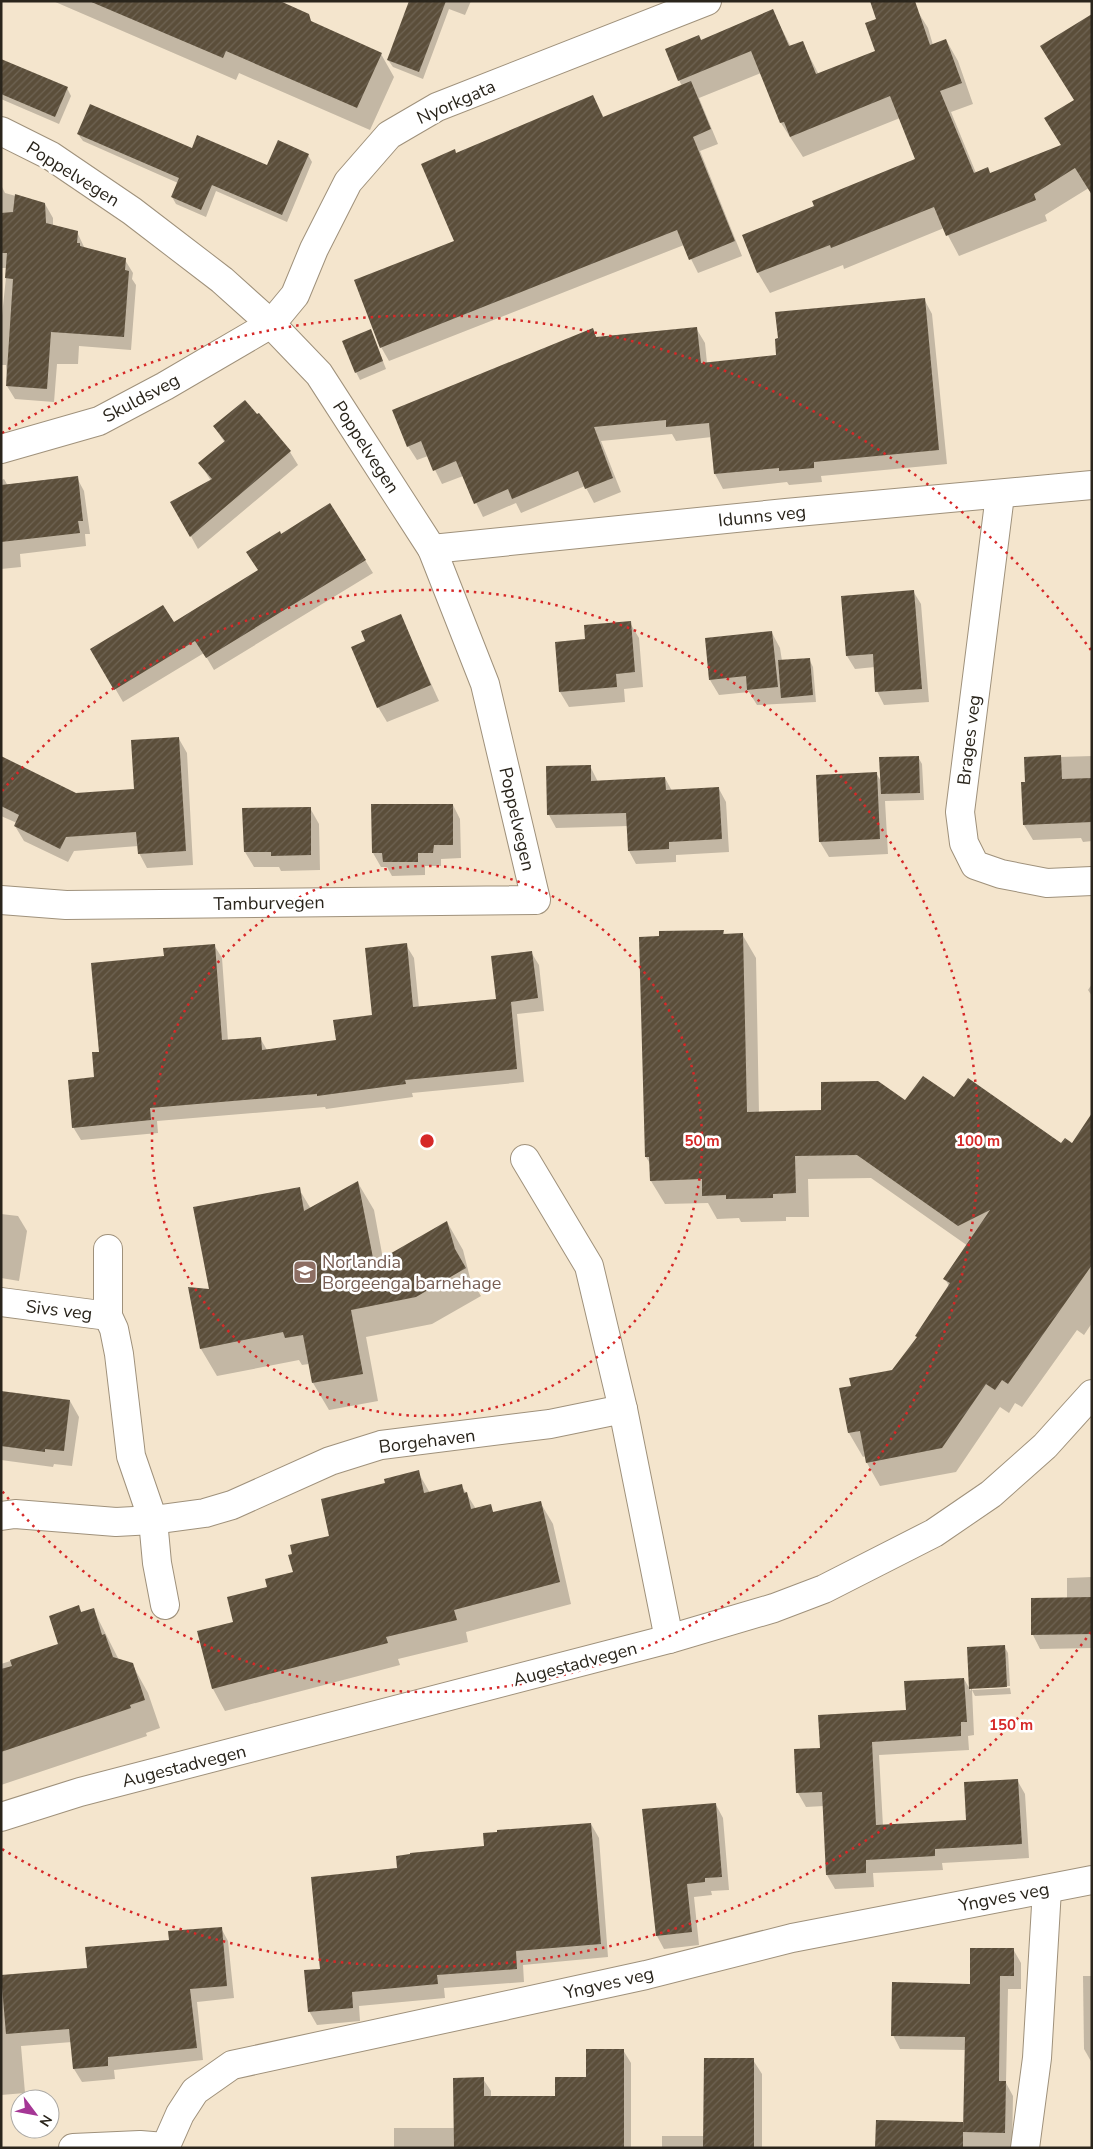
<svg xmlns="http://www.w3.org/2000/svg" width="1093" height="2149" font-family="'Nunito Sans',sans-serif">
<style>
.shadow{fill:#0003}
.building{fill:url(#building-hatch)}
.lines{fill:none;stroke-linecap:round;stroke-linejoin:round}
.minor-casing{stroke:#9f917b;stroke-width:30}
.secondary-casing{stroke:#9f917b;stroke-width:30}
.minor{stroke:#fff;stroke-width:28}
.secondary{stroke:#fff;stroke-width:28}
.ring{fill:none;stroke:#d62828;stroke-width:2.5;stroke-dasharray:2.5 5}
.labels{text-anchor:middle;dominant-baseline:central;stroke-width:5;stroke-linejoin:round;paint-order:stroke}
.street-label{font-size:18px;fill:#2a251c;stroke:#fff}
.education-label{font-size:18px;fill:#785e54;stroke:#fff;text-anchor:start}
.centre{fill:#d62828;stroke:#fff;stroke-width:2.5}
.ring-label{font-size:15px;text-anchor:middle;font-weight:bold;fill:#d62828;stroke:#fff;stroke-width:5;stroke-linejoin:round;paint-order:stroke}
</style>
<defs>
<pattern id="building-hatch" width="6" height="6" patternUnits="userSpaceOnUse" patternTransform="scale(1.25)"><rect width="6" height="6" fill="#5b4e3a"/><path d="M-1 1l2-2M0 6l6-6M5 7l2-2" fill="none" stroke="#6f6454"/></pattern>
</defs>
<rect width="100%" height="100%" fill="#f4e5cd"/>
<g class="shadow">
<polygon points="53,1 261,1 308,15 313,24 381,54 394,77 370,130 239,73 236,80"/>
<polygon points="411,1 471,1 465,15 449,9 423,79 393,67 388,60"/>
<polygon points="915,7 928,28 933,45 946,40 958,61 973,104 951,112 976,173 990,174 1062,146 1075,101 1092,15 1092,186 1045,215 1047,221 959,256 944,228 844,269 843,265 770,293 758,273 744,235 816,206 916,159 900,118 803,157 781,123 761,73 699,98 718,144 700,151 742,256 698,273 684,245 389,361 381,347 456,242 456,154 593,96 604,118 682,86 679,80 701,41 772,10 791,47 802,42 819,75 876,52"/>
<polygon points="1,60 67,88 71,96 59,124 1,99"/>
<polygon points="78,134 192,149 268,167 308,155 312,162 287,222 216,191 206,217 176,204 172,197 178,183 83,141"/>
<polygon points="1,185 5,193 45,204 53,218 53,226 77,232 85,249 125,260 133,273 132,279 136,285 131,350 79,346 78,364 57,364 54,402 15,399 7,386 6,365 1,365 1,325 7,268 1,268"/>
<polygon points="924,299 932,314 947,464 821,476 822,482 789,485 787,482 723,489 715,474 712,437 676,441 672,434 601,441 621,492 594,503 585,486 521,513 516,503 483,517 463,476 442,484 428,456 417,460 408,446 592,330 597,338 696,328 705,343 707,363 778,356"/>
<polygon points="374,338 386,369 360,380 356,372"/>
<polygon points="259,414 290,452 298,465 198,549 172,502 211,481 200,463 225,443 214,426"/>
<polygon points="77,478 84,491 90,534 85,534 86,546 20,554 21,567 1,569 1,480 4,479 8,486"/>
<polygon points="281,536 365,560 373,573 214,670 204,653 123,702 92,649 173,623 259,571"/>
<polygon points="913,591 921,604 929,702 884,705 877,691 875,667 855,669 847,656"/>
<polygon points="400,615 439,701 387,722 378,707 367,642"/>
<polygon points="630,623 639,638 643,687 624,689 625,702 569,707 560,692 586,641"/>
<polygon points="772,633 780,648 782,661 809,659 813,667 816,702 757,705 749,692 719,695 710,680"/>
<polygon points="179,739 187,753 193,865 147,868 139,853 138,846 74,851 68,862 24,841 15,826 17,823 1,816 1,759 76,794 135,790"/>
<polygon points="1092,756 1092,841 1083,842 1081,838 1033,840 1024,825 1022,783 1027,783 1026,758"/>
<polygon points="918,757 922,764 924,800 885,801 888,854 829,857 820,842 876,773 882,783"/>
<polygon points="590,766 598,782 665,778 672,791 719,789 726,802 729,852 676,855 676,862 636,864 629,851 628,826 556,828 549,815"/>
<polygon points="453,805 460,819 461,858 441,859 441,866 425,866 425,875 392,876 387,867 381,867 373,853"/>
<polygon points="310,808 319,824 320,870 281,871 279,867 254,867 245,852"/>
<polygon points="723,931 725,935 742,934 756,958 759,1113 822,1111 954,1099 1062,1145 1072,1145 1092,1116 1092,1323 1084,1335 1077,1330 1022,1407 1015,1403 1009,1413 1000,1407 956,1472 880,1486 867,1463 866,1456 863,1457 849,1433 841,1389 852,1387 893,1371 918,1337 949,1286 945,1279 968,1246 871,1178 808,1179 809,1217 786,1217 786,1221 741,1222 739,1218 717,1219 708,1203 665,1204 651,1181 651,1165 646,1157"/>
<polygon points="214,945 222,958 228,1041 260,1038 267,1050 337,1041 374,1016 406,945 414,958 419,1008 497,1000 531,952 539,965 544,1011 517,1014 524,1082 412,1093 413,1097 326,1109 325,1107 157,1121 158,1133 81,1140 73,1127 95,1079 101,1053 165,958"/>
<polygon points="1092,984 1092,996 1088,990"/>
<polygon points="358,1183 374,1210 383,1259 447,1222 463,1250 470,1278 481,1296 432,1324 366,1337 378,1401 329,1410 313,1383 309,1364 302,1365 299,1360 217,1376 201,1349 211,1291 299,1189 311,1209"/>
<polygon points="1,1214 18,1216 27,1231 19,1281 1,1278"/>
<polygon points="1,1393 70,1401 79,1417 72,1466 54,1464 53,1467 1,1460"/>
<polygon points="418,1472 430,1493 461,1485 476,1509 490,1506 494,1513 540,1502 553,1524 571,1604 466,1632 468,1642 398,1659 400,1665 225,1711 213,1689 198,1632 234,1623 268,1588 294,1573 387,1484"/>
<polygon points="1092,1577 1092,1648 1040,1649 1033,1635 1032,1600 1067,1599 1067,1578"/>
<polygon points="78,1607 82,1613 93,1609 119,1660 132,1664 148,1693 160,1728 146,1733 147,1736 1,1785 1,1664 60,1645"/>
<polygon points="1004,1646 1008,1653 1010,1686 972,1687 972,1690 1010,1688 1011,1694 975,1696 972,1690 974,1735 968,1736 969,1750 879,1755 883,1826 968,1821 1017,1780 1025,1794 1029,1858 942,1863 943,1870 873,1873 874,1887 835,1889 827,1875 824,1806 806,1807 798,1793 821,1749 907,1711 964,1679 971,1691 969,1648"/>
<polygon points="716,1805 723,1818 729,1890 711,1891 712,1895 694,1897 699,1945 664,1949 657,1936"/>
<polygon points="591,1824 599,1838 608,1957 523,1965 524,1982 444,1988 445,1998 359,2006 360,2021 317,2025 309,2011 321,1970 398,1869 485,1847"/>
<polygon points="221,1928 228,1941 234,1998 197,2002 203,2060 114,2070 115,2079 82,2082 74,2069 72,2042 21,2046 25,2093 1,2095 1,1977 88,1969 170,1941"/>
<polygon points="1013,1949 1021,1963 1021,1989 1008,1989 1006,2083 1013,2096 1012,2148 876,2148 877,2121 965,2123 966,2050 900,2049 893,2035 971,1985"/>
<polygon points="1083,1976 1092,1976 1092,2063 1084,2049"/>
<polygon points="623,2050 631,2063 631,2148 394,2148 394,2128 455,2128 483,2079 491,2091 491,2097 556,2098 587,2078"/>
<polygon points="753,2060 762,2074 762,2148 662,2148 662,2136 705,2136"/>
</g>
<g class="building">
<polygon points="89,1 280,1 309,14 311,21 382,53 357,108 226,51 223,58"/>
<polygon points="409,1 446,1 419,72 387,60"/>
<polygon points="870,1 915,1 930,45 946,39 962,83 940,91 974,173 988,167 990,173 1061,145 1044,118 1074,100 1040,46 1092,14 1092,195 1075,168 1034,194 1036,200 946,236 934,207 831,248 830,245 757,273 742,235 814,206 812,201 915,159 890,96 790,137 784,122 780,123 751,51 678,81 665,49 699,35 701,40 773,9 789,46 803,41 816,74 875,51 865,23 876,19"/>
<polygon points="1,59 68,87 55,117 1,94"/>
<polygon points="691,81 711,129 693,137 735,241 689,260 677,230 380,348 354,280 454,241 421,164 455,149 456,153 593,95 603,117"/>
<polygon points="90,104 192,148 197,135 267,165 278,140 309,154 282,215 212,185 201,210 171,197 179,178 77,134"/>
<polygon points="15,194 45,203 46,223 78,231 77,243 80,243 80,246 126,258 125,270 129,271 124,337 51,332 47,389 6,386 13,279 5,278 7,253 1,253 1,213 13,212"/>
<polygon points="925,298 939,450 814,462 814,468 779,471 779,468 714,474 709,423 666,427 666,420 594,427 613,478 585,489 578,471 512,499 508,489 474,504 456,461 433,471 421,441 407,447 392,410 593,328 596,337 697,327 701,363 776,355 775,339 778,338 775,312"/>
<polygon points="371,329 383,361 355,373 342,341"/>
<polygon points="245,400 257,414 259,413 291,451 190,537 170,502 212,479 198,463 225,441 213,426"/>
<polygon points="78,476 83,521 78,521 80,533 1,542 1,485"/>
<polygon points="330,503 366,560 206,658 195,641 114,690 90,649 163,605 174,622 258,570 246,552 280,531 281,534"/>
<polygon points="914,590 922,689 875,692 873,654 846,656 841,596"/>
<polygon points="401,614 431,685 377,708 351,647 365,641 361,631"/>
<polygon points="631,621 635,672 616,674 617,687 559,692 555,642 585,639 584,625"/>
<polygon points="772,631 778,687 747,690 746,676 709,680 705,638"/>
<polygon points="810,658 813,695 781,698 778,660"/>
<polygon points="179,737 186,851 138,854 136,832 66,837 60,849 14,826 19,815 1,806 1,756 76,793 134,789 131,740"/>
<polygon points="1061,755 1062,779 1092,778 1092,822 1023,825 1021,782 1025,782 1024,757"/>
<polygon points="919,756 920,793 881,794 879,757"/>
<polygon points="591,765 591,781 665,777 666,790 719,787 722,839 669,842 669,849 628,851 626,813 547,815 546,766"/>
<polygon points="877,772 880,839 819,842 816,775"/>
<polygon points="371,804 453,804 453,845 434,845 433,853 418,853 418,862 383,862 382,853 372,853"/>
<polygon points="311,807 311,855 271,856 271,852 244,852 242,808"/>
<polygon points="724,930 723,934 743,933 747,1112 821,1110 821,1082 878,1081 905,1100 923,1076 954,1097 968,1078 1061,1143 1065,1138 1072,1143 1092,1113 1092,1265 1008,1384 1002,1380 995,1390 986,1384 942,1448 866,1463 860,1431 848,1433 839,1388 851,1386 849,1378 892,1370 917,1337 915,1336 950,1283 943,1279 990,1210 958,1226 857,1155 795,1156 796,1193 773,1194 773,1198 726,1199 726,1195 702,1196 702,1179 650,1181 649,1157 645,1157 639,937 659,936 659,931"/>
<polygon points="407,943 413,1007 496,999 491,956 532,951 538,998 511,1002 517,1069 405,1080 406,1084 317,1096 317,1094 150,1108 151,1120 72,1128 68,1080 94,1077 92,1052 99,1052 91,963 164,956 163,948 215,944 222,1040 261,1037 262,1050 336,1040 333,1020 372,1015 365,948"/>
<polygon points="358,1181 374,1263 447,1221 455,1249 466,1268 416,1297 351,1310 363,1374 312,1383 303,1335 285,1338 283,1332 200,1349 188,1287 209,1289 193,1207 300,1187 304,1211"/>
<polygon points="1,1391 70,1400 64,1451 45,1449 45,1452 1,1446"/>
<polygon points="419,1470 424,1493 462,1484 464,1493 467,1492 471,1509 491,1504 493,1512 541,1501 560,1582 454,1610 457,1620 386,1637 388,1643 212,1689 197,1631 233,1622 227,1597 267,1587 265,1579 293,1572 288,1555 292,1554 290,1545 329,1536 321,1499 385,1483 384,1479"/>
<polygon points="1092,1597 1092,1634 1031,1635 1031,1598"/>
<polygon points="79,1605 81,1612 94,1608 102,1635 105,1634 113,1657 133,1663 145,1700 130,1705 131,1708 1,1752 1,1669 12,1666 10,1660 58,1644 49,1616"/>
<polygon points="1005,1645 1007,1687 969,1689 967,1647"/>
<polygon points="964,1678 967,1722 961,1722 961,1736 872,1742 876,1825 966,1820 964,1782 1018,1779 1022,1844 935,1849 935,1856 866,1860 866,1873 826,1875 822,1792 796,1793 794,1749 820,1748 818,1715 906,1710 904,1681"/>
<polygon points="716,1803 722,1877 705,1878 705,1882 687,1884 692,1932 656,1936 642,1809"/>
<polygon points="591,1823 601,1944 516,1951 517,1969 437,1975 438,1984 352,1992 353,2008 308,2012 304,1970 320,1969 311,1877 397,1868 396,1856 410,1854 410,1853 484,1846 483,1833 497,1832 497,1830"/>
<polygon points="222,1927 227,1986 190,1989 197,2048 108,2057 108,2066 73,2069 69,2029 6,2034 1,1975 87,1968 85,1947 169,1940 168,1931"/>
<polygon points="970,1948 1014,1948 1014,1976 1000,1976 999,2081 1006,2081 1005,2133 963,2132 965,2037 891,2036 892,1982 970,1984"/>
<polygon points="586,2049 624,2049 624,2148 454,2148 453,2078 484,2077 484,2096 555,2096 555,2077 586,2077"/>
<polygon points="704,2058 754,2058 754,2148 703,2148"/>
<polygon points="876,2120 963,2122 963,2148 875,2148"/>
</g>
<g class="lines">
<g class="minor-casing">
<g id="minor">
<polyline points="1,131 51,156 132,211 222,280 271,324 319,374 432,549 485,684 536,900 66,905 1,900"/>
<polyline points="1,449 99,421 165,386 271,324 295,295 314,249 348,182 389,135 437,107 707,1"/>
<polyline points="1000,495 960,812 964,843 975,865 1001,874 1047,883 1092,881"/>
<polyline points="432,549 786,513 1092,485"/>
<polyline points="525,1159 589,1266 623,1409 669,1639"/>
<polyline points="108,1249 108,1316 114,1329 119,1354 131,1456 153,1520 157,1563 165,1605"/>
<polyline points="1,1302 108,1316"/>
<polyline points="1,1516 15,1514 116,1522 153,1520 205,1513 232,1505 330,1461 381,1445 550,1424 623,1409"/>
<polyline points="73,2148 140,2145 165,2147"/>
<polyline points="165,2148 180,2114 195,2091 232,2065 646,1975 792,1938 1092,1880"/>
<polyline points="1025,2148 1037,2058 1047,1889"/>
</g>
</g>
<g class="secondary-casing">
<polyline id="secondary" points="1,1817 80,1792 669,1639 774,1608 824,1589 934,1533 991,1494 1045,1446 1092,1394"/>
</g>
<use href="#minor" class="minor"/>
<use href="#secondary" class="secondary"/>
</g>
<g class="ring">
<circle cx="427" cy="1141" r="275"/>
<path d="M2 791A551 551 0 1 1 2 1491"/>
<path d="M1091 1632A826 826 0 0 1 2 1849M2 433A826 826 0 0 1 1091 650"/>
</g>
<defs>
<g id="school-square" transform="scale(1.25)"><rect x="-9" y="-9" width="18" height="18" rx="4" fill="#8d6e63" stroke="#fff"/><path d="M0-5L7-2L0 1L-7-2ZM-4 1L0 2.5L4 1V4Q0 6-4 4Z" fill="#fff"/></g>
</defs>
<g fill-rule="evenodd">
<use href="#school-square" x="305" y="1272"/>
</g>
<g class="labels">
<g class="street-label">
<text transform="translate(456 102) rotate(-24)">Nyorkgata</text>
<text transform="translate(73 174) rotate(32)">Poppelvegen</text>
<text transform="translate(141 398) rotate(-28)">Skuldsveg</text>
<text transform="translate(366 447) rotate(57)">Poppelvegen</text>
<text transform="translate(762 516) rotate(-6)">Idunns veg</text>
<text transform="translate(969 740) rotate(-83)">Brages veg</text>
<text transform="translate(517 819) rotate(77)">Poppelvegen</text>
<text transform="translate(269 903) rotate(-1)">Tamburvegen</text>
<text transform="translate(59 1310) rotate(7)">Sivs veg</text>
<text transform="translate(427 1441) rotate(-7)">Borgehaven</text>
<text transform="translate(575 1664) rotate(-15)">Augestadvegen</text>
<text transform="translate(184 1766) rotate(-14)">Augestadvegen</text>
<text transform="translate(1004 1897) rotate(-11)">Yngves veg</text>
<text transform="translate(609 1983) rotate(-13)">Yngves veg</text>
</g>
<g class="education-label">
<text x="322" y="1262">Norlandia<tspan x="322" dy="21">Borgeenga barnehage</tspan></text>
</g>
</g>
<circle cx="427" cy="1141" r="8" class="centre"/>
<g class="ring-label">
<text x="702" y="1146">50 m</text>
<text x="978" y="1146">100 m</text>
<text x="1011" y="1730">150 m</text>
</g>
<rect width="1093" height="2149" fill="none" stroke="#2a251c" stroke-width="5"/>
<g transform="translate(35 2114) rotate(122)"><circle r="24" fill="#ffffff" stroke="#aaa8a4"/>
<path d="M0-4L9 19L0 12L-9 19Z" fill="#a53795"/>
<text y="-8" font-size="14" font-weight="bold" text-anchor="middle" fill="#2a251c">N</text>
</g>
</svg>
